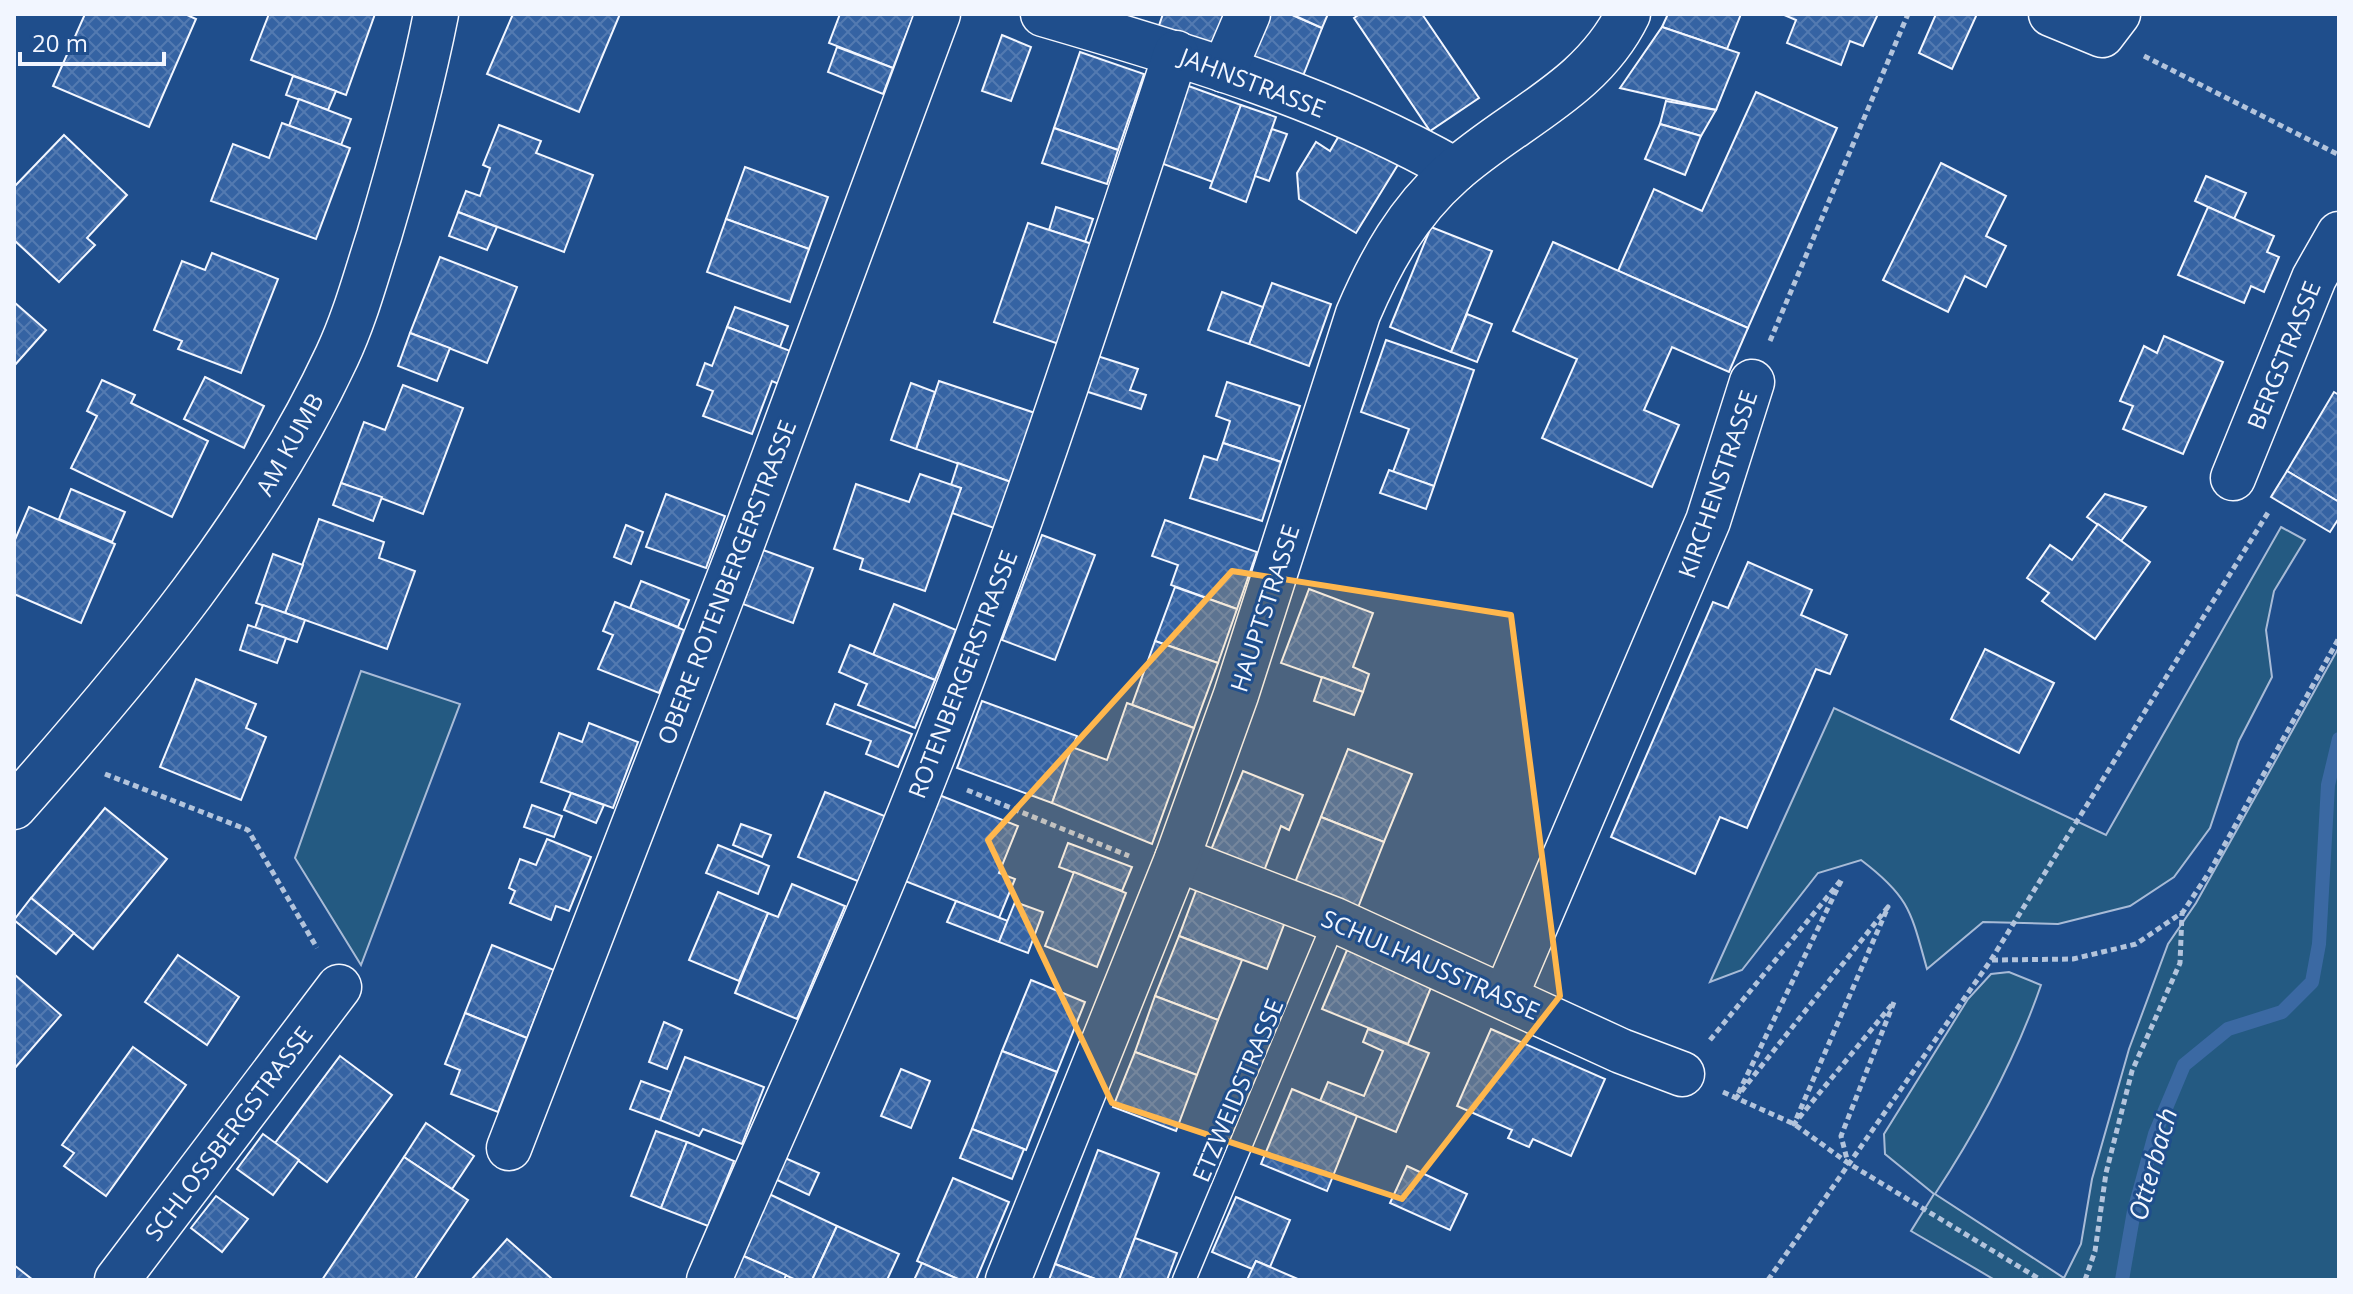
<svg xmlns="http://www.w3.org/2000/svg" width="2353" height="1294" font-family="'Open Sans',sans-serif">
<style>
.green{fill:#245a82;stroke:#a8bbd7;stroke-width:2}
.lines{fill:none;stroke-linecap:round;stroke-linejoin:round}
.stream{stroke:#3b69a3;stroke-width:14}
.building{fill:url(#building-cross-hatch);stroke:#f2f6ff;stroke-width:2}
.lane-casing{stroke:#f2f6ff;stroke-width:25}
.street-casing{stroke:#f2f6ff;stroke-width:47}
.path{stroke:#b3c4dc;stroke-width:5;stroke-dasharray:6 4;stroke-linecap:butt}
.lane{stroke:#1f4e8c;stroke-width:22}
.street{stroke:#1f4e8c;stroke-width:44}
.marked{fill:#ffb74d;fill-opacity:0.2;stroke:#ffb74d;stroke-width:6;stroke-linejoin:round}
.labels{text-anchor:middle;dominant-baseline:central;stroke-width:6;stroke-linejoin:round;paint-order:stroke}
.street-label{font-size:24px;fill:#f2f6ff;stroke:#1f4e8c}
.water-label{font-size:26px;font-style:italic;fill:#f2f6ff;stroke:#1f4e8c}
</style>
<defs>
<pattern id="building-cross-hatch" width="8" height="8" patternUnits="userSpaceOnUse" patternTransform="scale(2)"><rect width="8" height="8" fill="#3563a3"/><path d="M0 0l8 8M0 8l8-8" fill="none" stroke="#537ab1"/></pattern>
</defs>
<rect width="100%" height="100%" fill="#1f4e8c"/>
<g class="green">
<path d="M2281,527L2305,540L2274,591L2266,630L2272,677L2239,741L2210,828L2174,877L2130,906L2058,924L1983,922L1927,969C1911,912 1910,897 1861,860L1818,873L1742,970L1710,982L1834,708L2106,835Z"/>
<path d="M2339,647V1280H1995L1911,1231L1934,1194L1885,1154L1884,1134L1968,999L1991,974L2009,972L2041,985C2015,1060 1979,1127 1935,1194L2064,1278L2081,1244L2092,1179L2129,1049L2168,944L2196,903Z"/>
<polygon points="361,671 460,704 361,965 295,858"/>
</g>
<g class="lines">
<polyline class="stream" points="2122,1280 2134,1211 2155,1134 2184,1065 2228,1029 2282,1012 2312,982 2319,944 2328,785 2339,739"/>
</g>
<g class="building">
<polygon points="85,14 185,14 196,19 149,127 53,86"/>
<polygon points="269,14 375,14 346,95 251,60"/>
<polygon points="513,14 620,14 579,112 487,74"/>
<polygon points="840,14 914,14 893,68 829,43"/>
<polygon points="1163,14 1227,14 1214,50 1157,31"/>
<polygon points="1265,14 1290,14 1322,28 1301,81 1247,58"/>
<polygon points="1291,14 1328,14 1322,28"/>
<polygon points="1360,14 1422,14 1479,98 1430,131 1354,18"/>
<polygon points="1668,14 1741,14 1727,49 1662,27"/>
<polygon points="1782,14 1878,14 1863,46 1850,41 1841,65 1787,43 1796,20"/>
<polygon points="1936,14 1977,14 1952,69 1919,53"/>
<polygon points="1662,27 1739,53 1716,110 1620,88"/>
<polygon points="1002,35 1031,47 1011,101 982,91"/>
<polygon points="837,47 893,68 883,94 828,72"/>
<polygon points="1080,52 1144,74 1118,150 1054,128"/>
<polygon points="293,76 336,91 328,110 286,95"/>
<polygon points="1183,84 1241,105 1213,182 1155,161"/>
<polygon points="1756,92 1837,128 1748,328 1618,271 1654,189 1702,211"/>
<polygon points="299,99 351,119 341,145 289,126"/>
<polygon points="1666,101 1716,110 1701,136 1660,124"/>
<polygon points="1241,105 1276,117 1246,202 1210,188"/>
<polygon points="282,123 350,148 316,239 211,201 233,144 269,158"/>
<polygon points="1660,124 1701,136 1685,175 1645,159"/>
<polygon points="499,125 541,141 536,153 593,175 564,252 458,212 466,191 480,196 490,168 483,165"/>
<polygon points="1054,128 1118,150 1107,184 1042,163"/>
<polygon points="1272,129 1287,134 1269,181 1255,176"/>
<polygon points="1343,129 1399,163 1356,233 1299,199 1297,173 1316,142 1330,151"/>
<polygon points="64,135 127,195 87,238 95,245 59,282 14,240 14,187"/>
<polygon points="1941,163 2006,196 1986,236 2006,246 1986,287 1965,276 1948,312 1883,280"/>
<polygon points="745,167 828,197 809,249 726,219"/>
<polygon points="2206,176 2246,193 2234,219 2195,201"/>
<polygon points="1056,207 1093,219 1085,242 1049,230"/>
<polygon points="2208,207 2274,236 2267,252 2279,257 2264,292 2251,286 2244,303 2178,275"/>
<polygon points="458,212 497,227 487,250 449,236"/>
<polygon points="726,219 809,249 790,302 707,272"/>
<polygon points="1028,223 1092,244 1059,344 994,322"/>
<polygon points="1431,227 1492,251 1451,352 1390,327"/>
<polygon points="1553,242 1748,328 1729,372 1672,347 1644,410 1679,425 1652,487 1542,438 1577,359 1513,331"/>
<polygon points="212,253 278,279 241,373 178,349 182,341 154,330 182,261 205,270"/>
<polygon points="440,257 517,287 487,363 410,333"/>
<polygon points="1272,283 1331,304 1309,366 1249,344"/>
<polygon points="1222,292 1263,307 1249,344 1208,330"/>
<polygon points="14,302 46,330 14,366"/>
<polygon points="735,307 788,326 780,347 727,327"/>
<polygon points="1467,314 1492,324 1477,362 1451,352"/>
<polygon points="727,327 793,352 781,385 772,381 752,434 703,416 713,391 697,385 705,363 712,366"/>
<polygon points="410,333 450,348 437,381 398,366"/>
<polygon points="2164,336 2223,362 2183,454 2123,429 2133,406 2120,401 2144,346 2157,353"/>
<polygon points="1386,340 1474,370 1434,486 1393,472 1409,429 1361,412"/>
<polygon points="1091,354 1138,369 1130,390 1146,395 1141,409 1079,389"/>
<polygon points="205,377 264,406 244,448 184,419"/>
<polygon points="102,380 135,395 131,403 208,441 172,517 71,468 97,416 87,411"/>
<polygon points="939,381 1035,413 1011,482 916,449"/>
<polygon points="1227,382 1300,406 1281,462 1223,443 1230,421 1216,416"/>
<polygon points="911,383 935,392 916,449 891,440"/>
<polygon points="403,385 463,408 423,514 341,483 364,422 385,430"/>
<polygon points="2334,392 2339,395 2339,502 2287,471"/>
<polygon points="1223,443 1281,462 1262,521 1190,498 1204,456 1217,460"/>
<polygon points="958,463 1011,482 994,528 952,513 961,488 951,485"/>
<polygon points="1389,470 1434,486 1426,509 1380,493"/>
<polygon points="2287,471 2339,502 2339,518 2330,532 2271,497"/>
<polygon points="920,474 961,488 925,591 860,569 863,559 834,549 856,484 909,502"/>
<polygon points="341,483 382,497 373,521 333,505"/>
<polygon points="71,489 125,512 112,542 59,519"/>
<polygon points="666,494 725,516 706,568 646,547"/>
<polygon points="2105,494 2146,507 2121,541 2087,517"/>
<polygon points="29,507 115,544 81,623 14,594 14,542"/>
<polygon points="319,519 384,542 379,558 415,571 387,649 285,613"/>
<polygon points="1165,520 1257,552 1237,609 1171,585 1178,565 1152,556"/>
<polygon points="2098,524 2150,562 2095,639 2042,601 2049,593 2027,578 2050,545 2072,560"/>
<polygon points="626,525 643,532 631,564 614,557"/>
<polygon points="1042,535 1095,555 1055,660 1002,640"/>
<polygon points="763,550 813,568 793,623 743,604"/>
<polygon points="273,554 303,565 285,613 256,603"/>
<polygon points="1748,562 1812,590 1801,615 1847,635 1830,674 1816,669 1747,828 1720,817 1695,874 1611,837 1713,602 1728,608"/>
<polygon points="641,581 689,600 678,627 630,608"/>
<polygon points="1175,587 1237,609 1218,663 1155,641"/>
<polygon points="1309,589 1373,613 1353,667 1369,674 1363,692 1281,663"/>
<polygon points="615,602 684,630 659,693 598,669 613,635 603,631"/>
<polygon points="894,604 956,630 935,680 873,655"/>
<polygon points="263,605 305,620 297,642 255,628"/>
<polygon points="248,625 286,638 277,663 240,650"/>
<polygon points="1155,641 1218,663 1194,728 1132,705"/>
<polygon points="850,645 935,680 915,728 858,705 867,684 839,672"/>
<polygon points="1985,649 2054,683 2019,753 1951,719"/>
<polygon points="1322,677 1363,692 1354,715 1314,701"/>
<polygon points="196,679 256,704 246,728 266,737 241,800 160,767"/>
<polygon points="982,701 1077,736 1052,803 957,768"/>
<polygon points="1127,703 1194,728 1152,844 1052,803 1072,747 1107,760"/>
<polygon points="835,704 912,734 898,767 866,754 871,741 827,724"/>
<polygon points="589,723 638,742 613,808 541,782 559,733 582,742"/>
<polygon points="1348,749 1412,774 1384,842 1321,817"/>
<polygon points="1243,771 1303,795 1289,830 1281,826 1264,871 1211,850"/>
<polygon points="825,792 887,817 860,882 798,857"/>
<polygon points="571,793 604,805 596,823 564,810"/>
<polygon points="939,795 1018,826 999,873 1015,879 999,918 905,881"/>
<polygon points="532,805 562,816 554,837 524,827"/>
<polygon points="105,808 167,859 93,949 31,898"/>
<polygon points="1321,817 1384,842 1357,910 1294,885"/>
<polygon points="741,824 771,835 762,857 733,845"/>
<polygon points="547,839 591,857 569,911 556,906 551,920 510,903 515,891 509,888 520,859 536,865"/>
<polygon points="1068,843 1132,867 1122,891 1059,867"/>
<polygon points="718,845 769,866 758,894 706,873"/>
<polygon points="1074,872 1126,893 1097,967 1045,946"/>
<polygon points="792,884 845,906 797,1019 735,993 768,913 778,917"/>
<polygon points="1197,888 1285,922 1267,969 1179,936"/>
<polygon points="718,892 768,913 739,981 689,960"/>
<polygon points="31,898 74,933 56,954 14,920"/>
<polygon points="956,901 1008,921 999,942 947,922"/>
<polygon points="1015,902 1043,912 1028,953 999,942"/>
<polygon points="1179,936 1242,960 1218,1020 1155,996"/>
<polygon points="492,945 554,970 527,1038 465,1013"/>
<polygon points="1347,950 1432,985 1408,1044 1322,1009"/>
<polygon points="178,955 239,997 207,1045 145,1002"/>
<polygon points="14,974 61,1015 14,1069"/>
<polygon points="1031,980 1085,1002 1057,1072 1002,1051"/>
<polygon points="1155,996 1218,1020 1197,1075 1135,1052"/>
<polygon points="465,1013 527,1038 498,1112 451,1094 460,1070 445,1064"/>
<polygon points="664,1022 682,1030 667,1069 649,1062"/>
<polygon points="1368,1029 1429,1053 1396,1132 1320,1101 1328,1082 1364,1096 1383,1051 1363,1042"/>
<polygon points="1491,1029 1605,1079 1571,1156 1533,1139 1529,1147 1508,1138 1512,1130 1457,1106"/>
<polygon points="133,1047 186,1085 106,1196 64,1166 74,1153 62,1145"/>
<polygon points="1002,1051 1057,1072 1026,1150 972,1129"/>
<polygon points="1135,1052 1197,1075 1176,1131 1113,1107"/>
<polygon points="340,1056 392,1095 327,1182 275,1143"/>
<polygon points="685,1057 764,1087 742,1144 703,1129 699,1136 660,1120"/>
<polygon points="901,1069 930,1081 911,1128 881,1116"/>
<polygon points="641,1081 671,1092 660,1120 630,1109"/>
<polygon points="1292,1089 1357,1116 1327,1191 1261,1164"/>
<polygon points="426,1123 474,1156 452,1189 404,1157"/>
<polygon points="972,1129 1024,1149 1012,1179 960,1158"/>
<polygon points="656,1131 687,1142 661,1208 631,1196"/>
<polygon points="263,1134 299,1160 273,1195 237,1169"/>
<polygon points="687,1142 734,1161 708,1226 661,1208"/>
<polygon points="1098,1150 1159,1173 1119,1280 1098,1280 1055,1264"/>
<polygon points="404,1157 468,1200 414,1280 322,1280"/>
<polygon points="785,1158 819,1173 809,1195 775,1179"/>
<polygon points="1407,1166 1467,1194 1450,1230 1390,1203"/>
<polygon points="953,1178 1009,1202 976,1280 960,1280 917,1261"/>
<polygon points="767,1193 837,1226 812,1280 796,1280 739,1254"/>
<polygon points="216,1196 248,1219 222,1252 191,1228"/>
<polygon points="1236,1197 1290,1220 1270,1267 1256,1261 1252,1269 1212,1252"/>
<polygon points="837,1226 899,1254 887,1280 812,1280"/>
<polygon points="1135,1238 1177,1253 1167,1280 1119,1280"/>
<polygon points="507,1239 551,1278 549,1280 471,1280"/>
<polygon points="739,1254 786,1275 784,1280 727,1280"/>
<polygon points="1256,1261 1270,1267 1300,1280 1247,1280"/>
<polygon points="922,1263 960,1280 914,1280"/>
<polygon points="1055,1264 1098,1280 1049,1280"/>
<polygon points="14,1265 33,1280 14,1280"/>
</g>
<g class="lines">
<g class="lane-casing">
<polyline id="lane" points="1184,1280 1335,920"/>
</g>
<g class="street-casing">
<g id="street">
<path d="M1043,14C1184,55 1327,97 1455,170"/>
<polyline points="2051,14 2102,35 2118,14"/>
<polyline points="1224,70 1248,14"/>
<polyline points="2233,478 2314,278 2339,234"/>
<path d="M14,807C137,668 258,525 337,356C355,318 366,276 379,236C401,162 421,90 436,14"/>
<polyline points="1177,859 1335,920 1621,1051 1682,1074"/>
<polyline points="1505,997 1708,521 1752,382"/>
<polyline points="509,1148 739,552 938,14"/>
<polyline points="117,1280 339,987"/>
<path d="M709,1280C782,1110 860,942 927,770C1020,534 1097,294 1176,53"/>
<path d="M1008,1280L1177,859L1236,695L1358,314C1381,260 1408,212 1452,173C1512,119 1591,90 1628,14"/>
</g>
</g>
<g class="path">
<polyline points="2144,56 2339,155"/>
<polyline points="1770,341 1908,14"/>
<polyline points="105,774 248,830 317,948"/>
<polyline points="967,790 1129,856"/>
<polyline points="1992,960 2073,959 2136,944 2183,912 2210,871 2339,638"/>
<polyline points="1710,1040 1842,879 1736,1098 1888,907 1794,1124 1894,1002 1841,1136 1848,1163"/>
<polyline points="1723,1092 1794,1124 1848,1163 2041,1280"/>
<polyline points="1768,1280 1991,960 2269,511"/>
<polyline points="2085,1280 2095,1251 2106,1173 2132,1071 2180,963 2182,913"/>
</g>
<use href="#lane" class="lane"/>
<use href="#street" class="street"/>
</g>
<path class="marked" d="M1232,571L1511,615L1560,996L1402,1199L1112,1103L988,840Z"/>
<g class="labels">
<g class="street-label">
<text transform="translate(1253 82) rotate(21)">JAHNSTRASSE</text>
<text transform="translate(2283 355) rotate(-68)">BERGSTRASSE</text>
<text transform="translate(289 444) rotate(-61)">AM KUMB</text>
<text transform="translate(1717 484) rotate(-71)">KIRCHENSTRASSE</text>
<text transform="translate(726 582) rotate(-69)">OBERE ROTENBERGERSTRASSE</text>
<text transform="translate(1264 608) rotate(-72)">HAUPTSTRASSE</text>
<text transform="translate(962 674) rotate(-69)">ROTENBERGERSTRASSE</text>
<text transform="translate(1431 964) rotate(24)">SCHULHAUSSTRASSE</text>
<text transform="translate(1237 1090) rotate(-67)">ETZWEIDSTRASSE</text>
<text transform="translate(228 1133) rotate(-53)">SCHLOSSBERGSTRASSE</text>
</g>
<g class="water-label">
<text transform="translate(2152 1164) rotate(-74)">Otterbach</text>
</g>
</g>
<rect width="2353" height="1294" fill="none" stroke="#f2f6ff" stroke-width="32"/>
<path d="M20 52v12h144v-12" fill="none" stroke="#f2f6ff" stroke-width="4"/>
<text x="32" y="52" font-size="24" fill="#f2f6ff" stroke="#1f4e8c" stroke-width="6" paint-order="stroke">20 m</text>
</svg>
